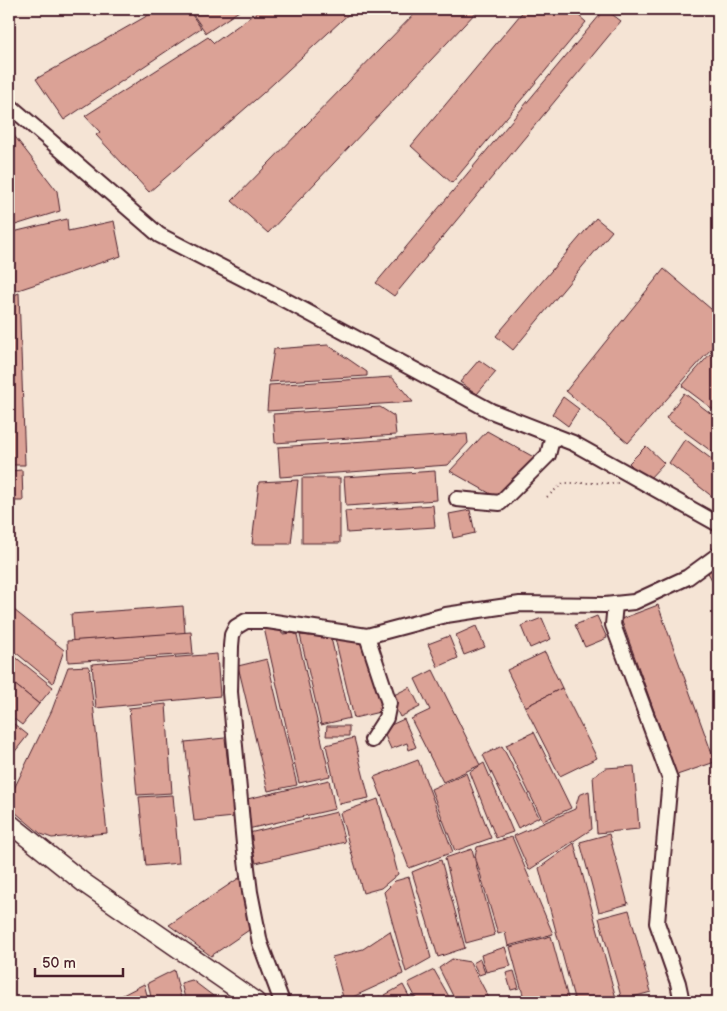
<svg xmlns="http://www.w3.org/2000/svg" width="727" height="1011" font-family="'Balsamiq Sans',sans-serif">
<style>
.building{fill:#dba296;stroke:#4a1f2b}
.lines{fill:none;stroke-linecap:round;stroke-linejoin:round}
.minor-casing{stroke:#4a1f2b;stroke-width:18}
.tertiary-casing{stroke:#4a1f2b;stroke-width:21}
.path{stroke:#4a1f2b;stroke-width:2;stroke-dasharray:1 4;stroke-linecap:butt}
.minor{stroke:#fcf5e5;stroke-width:14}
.tertiary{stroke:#fcf5e5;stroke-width:18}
</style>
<rect width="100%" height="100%" fill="#f5e4d5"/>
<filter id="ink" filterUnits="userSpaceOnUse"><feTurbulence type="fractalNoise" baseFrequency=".02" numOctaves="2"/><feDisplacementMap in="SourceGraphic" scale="10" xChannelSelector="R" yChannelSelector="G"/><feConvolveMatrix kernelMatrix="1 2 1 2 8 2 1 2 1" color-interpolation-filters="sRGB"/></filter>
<g filter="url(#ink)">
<g class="building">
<polygon points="159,9 188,9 201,28 64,120 36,79"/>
<polygon points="189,9 242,9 206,33"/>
<polygon points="261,9 354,9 262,94 149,192 96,135 100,132 85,116 208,37 214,43"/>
<polygon points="419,9 479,9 268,233 232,201"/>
<polygon points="525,9 571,9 586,22 452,183 411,146"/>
<polygon points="605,9 621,21 394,296 376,283"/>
<polygon points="9,129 57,191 60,211 9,227"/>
<polygon points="596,218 612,231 513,350 496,336"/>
<polygon points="67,219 68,231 114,221 121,256 9,293 9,233"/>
<polygon points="664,269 718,315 718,341 628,443 566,391"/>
<polygon points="19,293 25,465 9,465 9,297"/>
<polygon points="718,343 718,359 710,352"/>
<polygon points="328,345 367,372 367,376 269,382 274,349"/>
<polygon points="710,354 718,362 718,413 682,386"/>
<polygon points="479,360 496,372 477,394 460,382"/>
<polygon points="392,377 413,402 267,411 269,385"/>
<polygon points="684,393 718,419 718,456 666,418"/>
<polygon points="563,397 579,409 568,426 552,414"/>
<polygon points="380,407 394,416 396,435 275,443 273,414"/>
<polygon points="487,431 539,460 498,498 450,471"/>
<polygon points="467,434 468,443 448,465 280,477 278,447"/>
<polygon points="685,439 718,464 718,501 669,463"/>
<polygon points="646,446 664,463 647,481 629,463"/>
<polygon points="22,470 23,501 9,501 9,471"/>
<polygon points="435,471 437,500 346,506 344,477"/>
<rect x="302" y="478" width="38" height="65"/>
<polygon points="298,480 291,544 252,544 259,482"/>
<polygon points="433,505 435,527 347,533 345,511"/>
<polygon points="470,510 475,533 453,538 449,514"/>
<polygon points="718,563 718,591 706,569"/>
<polygon points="658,605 715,762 677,775 621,619"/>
<polygon points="183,606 185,633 73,641 71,614"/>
<polygon points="14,610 64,650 53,683 9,647 9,614"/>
<polygon points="597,616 607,638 585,647 575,625"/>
<polygon points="542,618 551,639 530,648 521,626"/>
<polygon points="274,624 281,626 282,634 293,633 297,635 330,776 299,783 264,628"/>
<polygon points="476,626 485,647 464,655 456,635"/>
<polygon points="191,632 193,654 68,662 67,641"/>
<polygon points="300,635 331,638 350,718 321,725"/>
<polygon points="449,636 458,658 438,667 428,644"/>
<polygon points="335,638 366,642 384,711 354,718"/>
<polygon points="9,652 53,687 39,704 9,680"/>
<polygon points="545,652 562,688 525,707 507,670"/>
<polygon points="217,654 220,696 96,708 92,664"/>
<polygon points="267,659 297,785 268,791 238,666"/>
<polygon points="89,666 107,833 52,838 41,834 9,807 9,799 52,710 68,667"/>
<polygon points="433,670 480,765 443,782 411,719 430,710 415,679"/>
<polygon points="9,680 39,704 22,725 9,715"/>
<polygon points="410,687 420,707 400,717 390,697"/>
<polygon points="562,688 597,758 560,776 525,707"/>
<polygon points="166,704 172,793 137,795 129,708"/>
<polygon points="404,719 416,747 409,750 407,743 391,749 382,729"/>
<polygon points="9,720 28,735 9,759"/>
<polygon points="327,726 349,726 349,736 326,736"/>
<polygon points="534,732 571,808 543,821 506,745"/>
<polygon points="225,738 234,817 194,821 185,742"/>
<polygon points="354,738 369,798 339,804 326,745"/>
<polygon points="502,746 539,817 518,828 483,755"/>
<polygon points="418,760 453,852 409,868 374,777"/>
<polygon points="484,763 513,832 496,838 470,772"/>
<polygon points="634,766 639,829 597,833 593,776 606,768"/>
<polygon points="466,773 491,838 455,851 431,789"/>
<polygon points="329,780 335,809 248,829 243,800"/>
<polygon points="589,791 592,829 529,870 514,836 575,809 579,795"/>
<polygon points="173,795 179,863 146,866 139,797"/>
<polygon points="378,799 398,874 381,888 363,893 340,813"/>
<polygon points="337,812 345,842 256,863 249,833"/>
<polygon points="609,834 628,904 599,912 580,842"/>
<polygon points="512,837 553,934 508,946 505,932 498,934 475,856 477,847"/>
<polygon points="574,843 617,1002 575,1002 539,868"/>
<polygon points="472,849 495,935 466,943 445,858"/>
<polygon points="441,860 465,948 438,957 412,872"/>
<polygon points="242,876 252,928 211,956 169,925"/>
<polygon points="409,877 431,958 406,972 384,892 395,881"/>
<polygon points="629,910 651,992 622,1000 599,918"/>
<polygon points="390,931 403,974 344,1001 332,957 363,949"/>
<polygon points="551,936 569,1002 525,1002 510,947"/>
<polygon points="505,947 511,966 486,972 481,955"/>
<polygon points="452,959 470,962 491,1002 456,1002 439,968"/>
<polygon points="480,959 485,973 479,975 473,963"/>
<polygon points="174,970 182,1002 152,1002 148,983"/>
<polygon points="434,970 452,1002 418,1002 408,983"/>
<polygon points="514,971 519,988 511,990 506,973"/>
<polygon points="192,980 221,1002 186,1002 181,983"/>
<polygon points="144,984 149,1002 118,1002 117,998"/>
<polygon points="403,985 412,1002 389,1002 385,995"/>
<polygon points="380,996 384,1002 369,1002"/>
</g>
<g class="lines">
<g class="minor-casing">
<g id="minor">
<polyline points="9,105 159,235 283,299 491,411 573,443 718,524"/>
<polyline points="457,499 500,503 548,455 553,435"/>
<polyline points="615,604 613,625 670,779 657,923 678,983 682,1002"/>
<polyline points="367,636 389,703 386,718 372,740"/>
<polyline points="282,1002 260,943 250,892 244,844 230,692 231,646 232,635 236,627 246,621 268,621 367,636 446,615 520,604 605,605 634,602 688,577 718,555"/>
</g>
</g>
<g class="tertiary-casing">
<polyline id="tertiary" points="9,823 84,883 256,1002"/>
</g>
<polyline class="path" points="547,497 563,483 618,483"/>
<use href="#minor" class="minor"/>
<use href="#tertiary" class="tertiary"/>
</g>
</g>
<rect width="727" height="1011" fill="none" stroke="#fcf5e5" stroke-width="30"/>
<rect x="15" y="15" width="697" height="981" fill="none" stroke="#4a1f2b" stroke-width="2" filter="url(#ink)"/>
<path d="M35 968v8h88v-8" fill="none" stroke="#4a1f2b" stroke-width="2.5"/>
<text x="42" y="968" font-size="15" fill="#4a1f2b" stroke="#fcf5e5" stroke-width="4" paint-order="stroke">50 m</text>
</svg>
